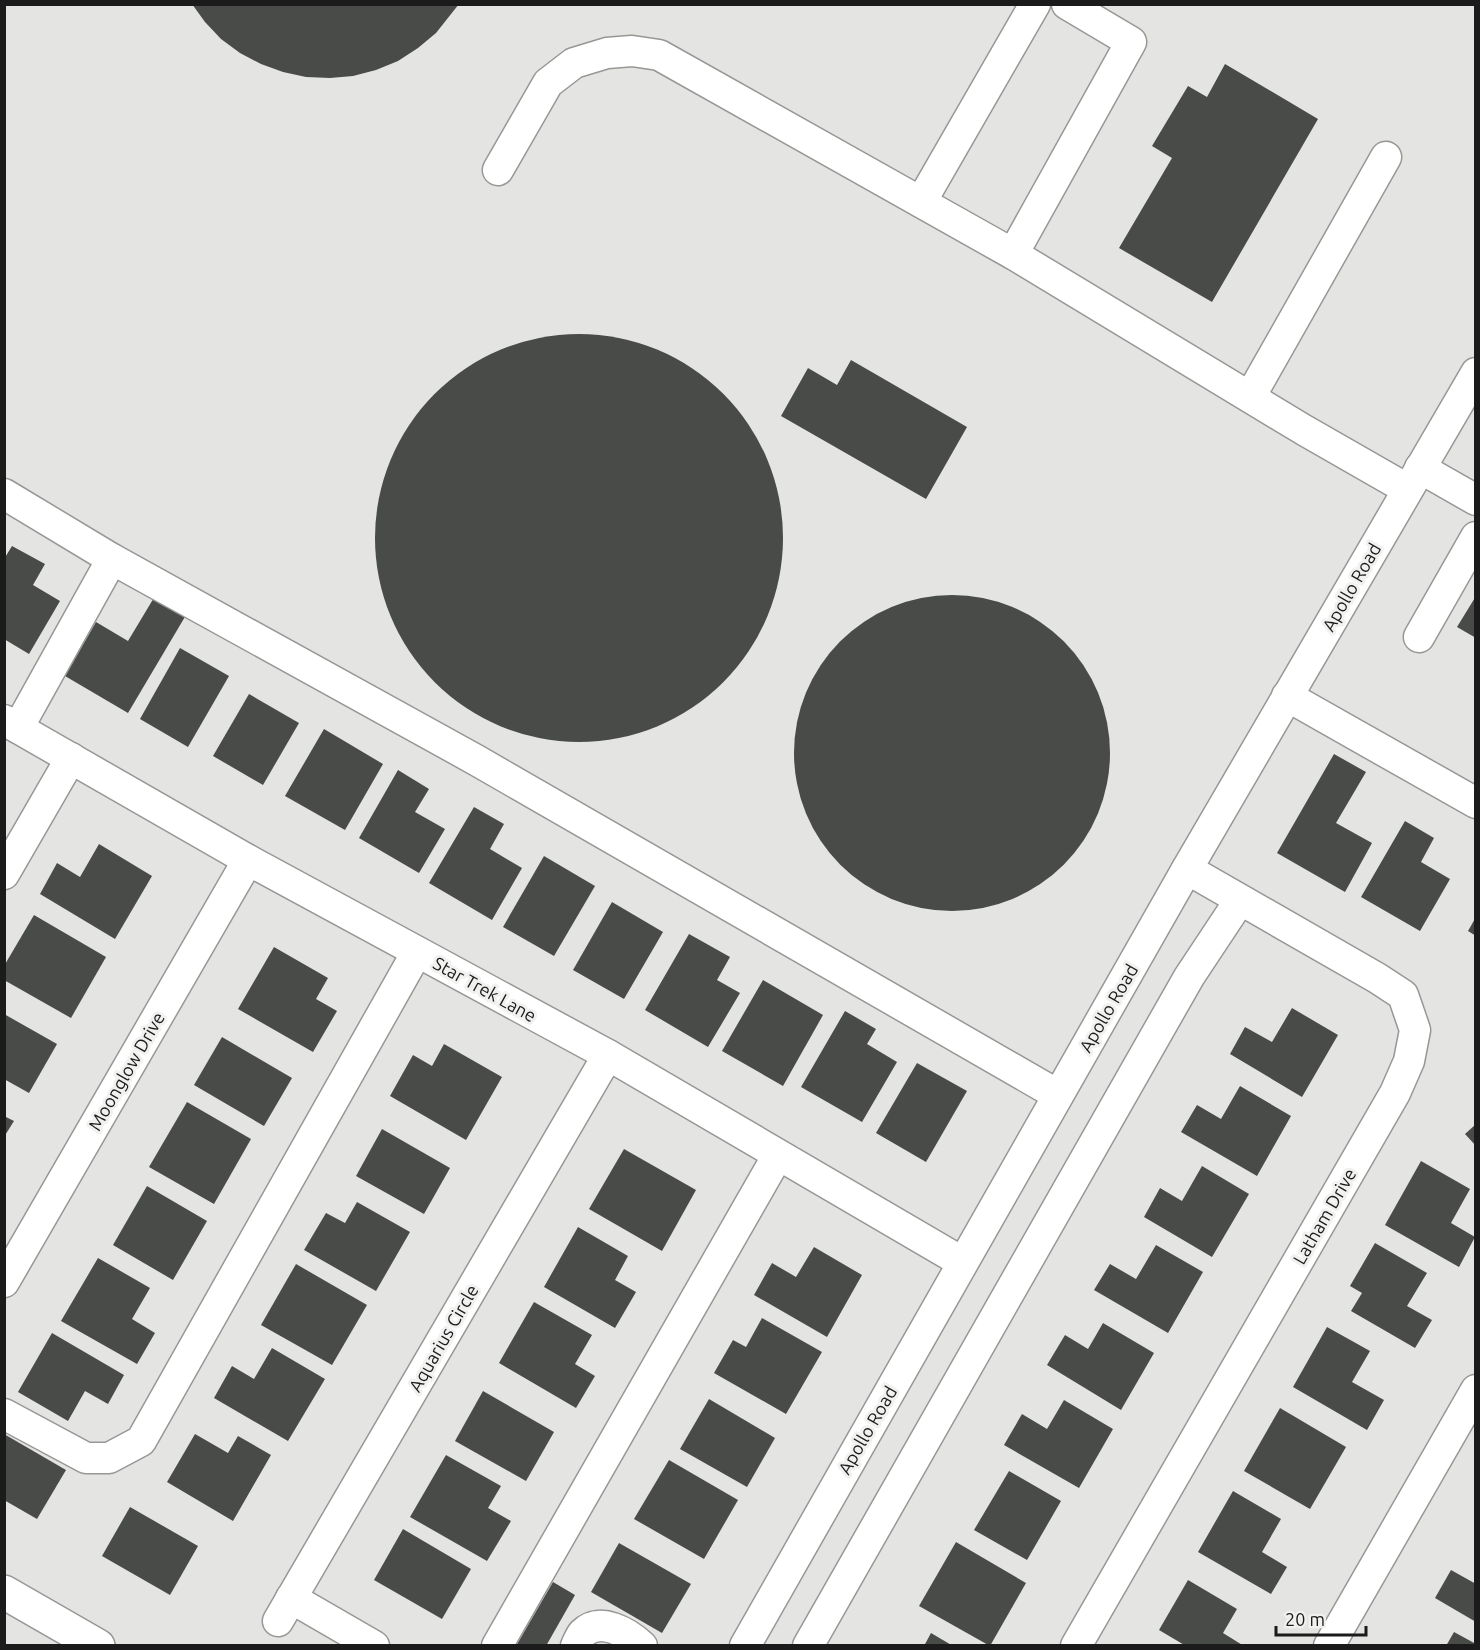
<svg xmlns="http://www.w3.org/2000/svg" width="1480" height="1650" font-family="Ubuntu,sans-serif">
<style>
.building{fill:#494b48}
.lines{fill:none;stroke-linecap:round;stroke-linejoin:round}
.minor-casing{stroke:#979896;stroke-width:33}
.major-casing{stroke:#979896;stroke-width:36}
.minor{stroke:#fff;stroke-width:30}
.major{stroke:#fff;stroke-width:33}
.labels{text-anchor:middle;dominant-baseline:central;stroke-width:6;stroke-linejoin:round;paint-order:stroke}
.street-label{font-size:18px;fill:#1b1b1b;stroke:#f1f2f0}
</style>
<rect width="100%" height="100%" fill="#e4e5e2"/>
<g class="building">
<polygon points="192,4 459,4 436,33 418,48 398,61 376,70 353,76 330,78 306,77 283,72 261,64 240,53 221,39 205,22"/>
<polygon points="1225,64 1318,119 1212,302 1119,248 1172,158 1152,146 1188,86 1207,97"/>
<circle cx="579" cy="538" r="204"/>
<polygon points="851,360 967,427 926,499 781,416 808,368 837,385"/>
<polygon points="12,546 45,564 33,585 60,601 29,654 4,639 4,559"/>
<polygon points="158,591 189,610 128,713 65,676 96,622 128,641"/>
<circle cx="952" cy="753" r="158"/>
<polygon points="1476,596 1476,638 1457,627"/>
<polygon points="180,648 229,676 188,747 140,719"/>
<polygon points="249,694 299,723 263,785 213,756"/>
<polygon points="324,729 383,764 345,830 285,796"/>
<polygon points="1334,754 1366,772 1336,823 1372,843 1345,892 1277,853"/>
<polygon points="398,770 429,789 415,812 445,829 419,873 359,838"/>
<polygon points="474,807 504,824 490,849 522,868 492,920 429,883"/>
<polygon points="1405,821 1434,838 1421,862 1450,879 1420,931 1361,897"/>
<polygon points="99,844 152,876 115,939 40,894 57,863 80,877"/>
<polygon points="544,856 595,886 554,956 503,927"/>
<polygon points="612,902 663,932 624,999 573,970"/>
<polygon points="34,915 106,957 71,1018 4,980 4,966"/>
<polygon points="1476,917 1476,936 1468,931"/>
<polygon points="689,934 730,957 717,980 740,993 708,1047 645,1010"/>
<polygon points="274,947 328,978 316,999 337,1011 313,1052 238,1009"/>
<polygon points="763,980 823,1015 783,1086 722,1051"/>
<polygon points="1292,1008 1338,1035 1302,1097 1230,1054 1245,1027 1272,1042"/>
<polygon points="845,1011 876,1029 867,1044 897,1062 862,1122 801,1087"/>
<polygon points="4,1014 57,1044 29,1093 4,1079"/>
<polygon points="222,1037 292,1078 264,1126 194,1085"/>
<polygon points="444,1044 502,1077 466,1140 390,1096 413,1055 432,1066"/>
<polygon points="917,1063 967,1091 926,1162 876,1133"/>
<polygon points="1240,1086 1291,1116 1257,1176 1181,1132 1197,1105 1221,1119"/>
<polygon points="187,1102 251,1139 214,1204 149,1167"/>
<polygon points="4,1116 14,1121 4,1137"/>
<polygon points="1476,1124 1476,1146 1465,1134"/>
<polygon points="382,1129 450,1168 424,1214 356,1176"/>
<polygon points="624,1149 696,1190 662,1251 589,1209"/>
<polygon points="1421,1161 1470,1189 1451,1223 1475,1237 1459,1267 1385,1225"/>
<polygon points="1202,1166 1249,1194 1212,1257 1144,1217 1160,1188 1182,1201"/>
<polygon points="147,1186 207,1221 173,1280 113,1245"/>
<polygon points="357,1202 410,1232 376,1291 304,1250 326,1213 345,1223"/>
<polygon points="578,1227 628,1256 615,1280 636,1292 615,1328 544,1287"/>
<polygon points="1375,1243 1427,1273 1407,1306 1432,1320 1415,1348 1351,1311 1362,1293 1350,1286"/>
<polygon points="1156,1245 1203,1272 1168,1333 1094,1290 1110,1264 1136,1279"/>
<polygon points="814,1247 862,1275 827,1337 754,1295 772,1263 796,1277"/>
<polygon points="98,1258 150,1288 132,1319 155,1333 137,1364 61,1321"/>
<polygon points="296,1264 367,1305 332,1365 261,1325"/>
<polygon points="534,1302 592,1335 575,1364 595,1376 576,1408 499,1363"/>
<polygon points="762,1318 822,1352 786,1414 714,1373 733,1340 746,1347"/>
<polygon points="1103,1323 1154,1353 1121,1410 1047,1365 1065,1335 1088,1349"/>
<polygon points="1327,1327 1370,1351 1352,1382 1384,1400 1367,1430 1293,1387"/>
<polygon points="52,1333 124,1375 108,1404 85,1391 68,1421 18,1392"/>
<polygon points="272,1348 325,1379 288,1441 214,1398 232,1366 254,1379"/>
<polygon points="483,1391 554,1432 526,1481 455,1441"/>
<polygon points="709,1399 775,1438 747,1487 680,1449"/>
<polygon points="1064,1400 1113,1429 1079,1488 1004,1445 1022,1414 1047,1429"/>
<polygon points="1280,1408 1346,1447 1310,1509 1244,1471"/>
<polygon points="4,1434 66,1470 37,1519 4,1500"/>
<polygon points="195,1434 228,1453 238,1436 271,1455 233,1521 167,1482"/>
<polygon points="446,1455 501,1486 488,1508 511,1521 487,1561 410,1517"/>
<polygon points="669,1460 738,1500 704,1559 634,1519"/>
<polygon points="1009,1471 1061,1501 1027,1560 974,1530"/>
<polygon points="1233,1491 1281,1519 1262,1552 1287,1567 1271,1594 1198,1552"/>
<polygon points="130,1507 198,1546 170,1595 102,1556"/>
<polygon points="403,1529 471,1569 442,1619 374,1580"/>
<polygon points="956,1542 1026,1583 990,1646 919,1606"/>
<polygon points="619,1543 691,1584 662,1633 591,1592"/>
<polygon points="1451,1570 1476,1584 1476,1622 1435,1598"/>
<polygon points="1188,1580 1237,1609 1223,1633 1244,1646 1186,1646 1159,1630"/>
<polygon points="553,1582 575,1595 546,1646 516,1646"/>
<polygon points="1454,1632 1476,1644 1476,1646 1446,1646"/>
<polygon points="931,1633 953,1646 924,1646"/>
</g>
<g class="lines">
<g class="minor-casing">
<g id="minor">
<polyline points="1067,4 1131,42 1013,254 1304,430 1407,489"/>
<polyline points="498,170 548,83 574,63 607,53 632,51 659,55 1013,254"/>
<polyline points="921,202 1035,4"/>
<polyline points="1250,397 1386,157"/>
<polyline points="1420,468 1476,500"/>
<polyline points="4,494 112,559 18,728"/>
<polyline points="112,559 476,760 1058,1095"/>
<polyline points="1419,637 1476,537"/>
<polyline points="1287,696 1476,803"/>
<polyline points="4,720 248,860 608,1055 962,1262"/>
<polyline points="4,874 71,758"/>
<polyline points="4,1282 248,860"/>
<polyline points="4,1414 86,1458 109,1458 141,1441 417,952"/>
<polyline points="291,1598 374,1646"/>
<polyline points="278,1621 608,1055"/>
<polyline points="497,1646 778,1155"/>
<path d="M576,1646C578,1642 580,1636 583,1633C600,1616 628,1633 642,1646"/>
<polyline points="745,1646 1187,869 1476,373"/>
<polyline points="808,1646 1189,977 1240,900"/>
<polyline points="1076,1646 1395,1093 1409,1061 1415,1030 1403,995 1377,978 1187,869"/>
<polyline points="1329,1646 1476,1390"/>
</g>
</g>
<g class="major-casing">
<polyline id="major" points="4,1592 98,1646"/>
</g>
<use href="#minor" class="minor"/>
<use href="#major" class="major"/>
</g>
<g class="labels">
<g class="street-label">
<text transform="translate(1351 587) rotate(-60)">Apollo Road</text>
<text transform="translate(485 989) rotate(29)">Star Trek Lane</text>
<text transform="translate(1108 1008) rotate(-60)">Apollo Road</text>
<text transform="translate(126 1071) rotate(-60)">Moonglow Drive</text>
<text transform="translate(1324 1216) rotate(-60)">Latham Drive</text>
<text transform="translate(443 1338) rotate(-60)">Aquarius Circle</text>
<text transform="translate(867 1430) rotate(-60)">Apollo Road</text>
</g>
</g>
<rect width="1480" height="1650" fill="none" stroke="#1b1b1b" stroke-width="12"/>
<path d="M1276 1626v9h90v-9" fill="none" stroke="#1b1b1b" stroke-width="3"/>
<text x="1285" y="1626" font-size="18" fill="#1b1b1b" stroke="#f1f2f0" stroke-width="4.5" paint-order="stroke">20 m</text>
</svg>
